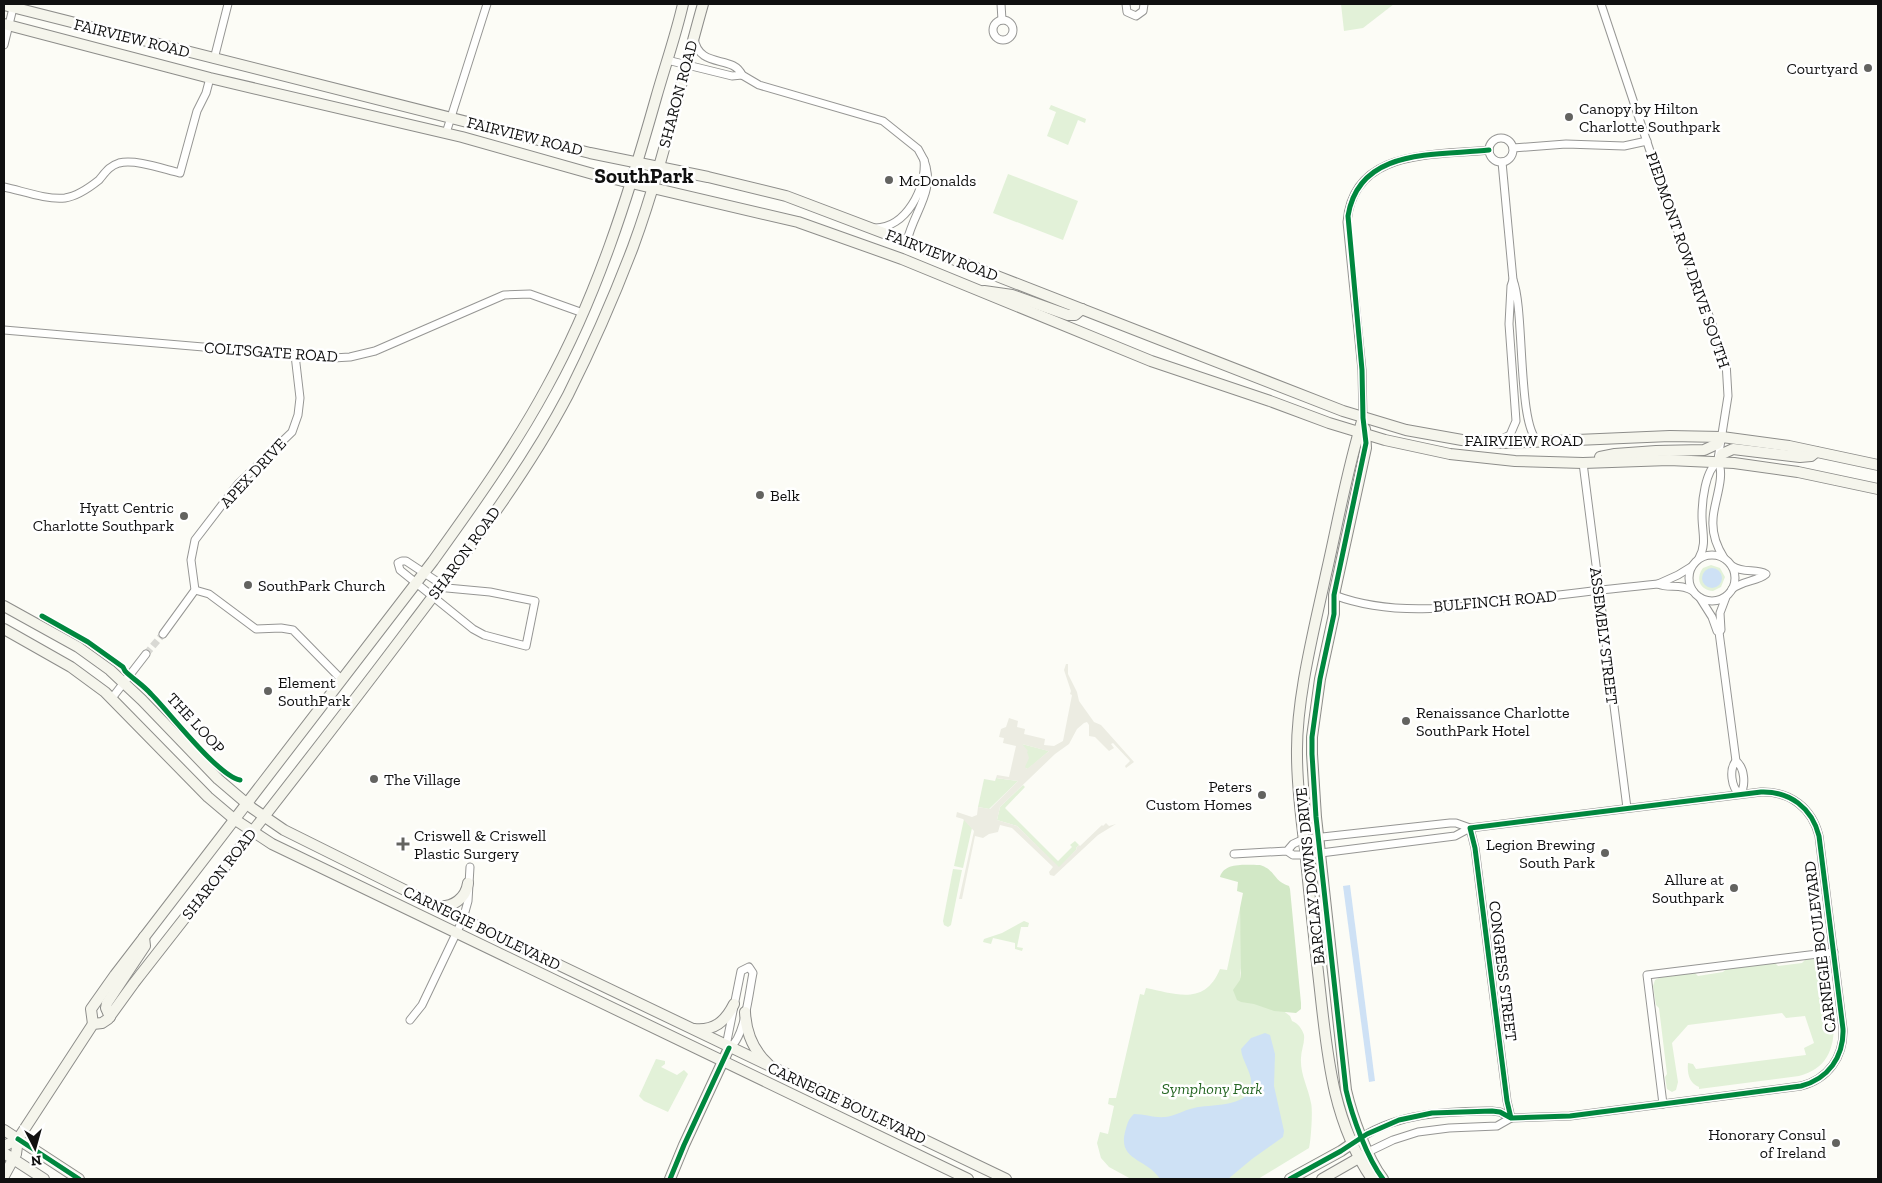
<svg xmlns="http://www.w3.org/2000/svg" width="1882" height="1183" font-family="'Zilla Slab',serif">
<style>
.green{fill:#e2f1d8}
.forest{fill:#d2e8c6}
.plaza{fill:#ecece2;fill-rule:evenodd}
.water{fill:#cee1f5}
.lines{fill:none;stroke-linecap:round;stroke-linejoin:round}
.street-tunnel{stroke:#d9d9d4;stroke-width:7;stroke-dasharray:7 3.5;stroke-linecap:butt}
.street-casing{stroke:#969694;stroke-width:9}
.secondary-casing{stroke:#8d8d8a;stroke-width:12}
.street{stroke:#fffffe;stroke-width:7}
.secondary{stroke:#f5f5ec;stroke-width:10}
.cycleway-casing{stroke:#fff;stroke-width:8}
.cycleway{stroke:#00873e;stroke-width:5}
.poi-dot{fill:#636360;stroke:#fff;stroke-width:2}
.labels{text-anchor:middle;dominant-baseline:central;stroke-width:5;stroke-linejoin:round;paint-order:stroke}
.street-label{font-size:16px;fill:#101010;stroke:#fff}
.poi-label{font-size:16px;fill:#101010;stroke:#fff;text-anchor:start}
.park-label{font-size:16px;font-style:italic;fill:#256623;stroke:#fff}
.district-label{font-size:21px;font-weight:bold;fill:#101010;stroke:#fff}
</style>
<rect width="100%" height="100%" fill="#fcfcf6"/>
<g class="green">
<polygon points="1341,4 1394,4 1363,28 1344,31"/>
<polygon points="1051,105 1086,119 1085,123 1078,120 1068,145 1047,136 1056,112 1049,109"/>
<polygon points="1008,174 1078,201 1063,240 993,213"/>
<path d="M1711,565L1720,568L1725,577L1721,587L1713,591C1700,590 1695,579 1703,568Z"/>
<polygon points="1022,744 1049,751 1028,769 1024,768"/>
<polygon points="996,778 1018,781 989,809 978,807 984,779 995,781"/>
<polygon points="1023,785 1025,787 1005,808 1058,861 1072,847 1070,845 1075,841 1079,845 1076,848 1077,849 1059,868 1017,826 997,820 1000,807"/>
<polygon points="964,819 972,828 963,868 954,866"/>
<polygon points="953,869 962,870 951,925 948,927 944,925 943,921"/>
<path d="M1240,908L1242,957L1240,978L1290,1016L1292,1021C1298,1023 1302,1029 1304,1035C1305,1043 1301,1050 1301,1058C1300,1074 1308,1087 1311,1103C1313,1109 1311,1142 1309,1148L1258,1179H1131L1109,1167L1101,1158L1097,1143L1100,1132L1108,1134L1114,1106L1108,1104L1109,1098H1116L1140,994L1144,995L1146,988C1176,994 1205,1006 1220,969L1227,970Z"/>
<polygon points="1024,921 1029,923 1028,927 1021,927 1017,947 1023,948 1022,951 1015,949 1015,943 993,938 991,944 983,942 984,939 1002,933"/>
<path d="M1819,958L1825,965C1831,1004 1851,1063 1799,1076L1699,1089V1087C1689,1083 1687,1073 1688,1063L1693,1064L1696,1069L1806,1055L1804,1048L1814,1043L1805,1016L1786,1018L1782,1013L1688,1025L1672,1043L1678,1082L1676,1090L1672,1092L1667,1089L1665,1077L1667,1074L1659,1008L1656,1005L1653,986L1655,980L1661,977L1695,973L1698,976L1723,972L1726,969L1775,963L1778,966L1802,963L1806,959Z"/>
<polygon points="656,1059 665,1061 665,1064 661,1067 677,1075 684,1070 688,1074 668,1112 644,1101 639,1096"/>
</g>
<path class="forest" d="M1260,865C1276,870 1273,881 1289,886L1290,889L1301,1003V1009L1296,1013L1274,1011L1254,1004L1241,1002L1237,1000L1233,990L1240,980L1241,973L1240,908L1243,893L1237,891L1238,882L1220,877C1224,862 1246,865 1260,865Z"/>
<path class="plaza" d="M1066,664H1068V674L1077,692L1079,701L1094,722L1101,725L1134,762L1126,768L1125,766L1130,761L1113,743L1111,744L1114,748L1109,751L1095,737L1089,736V725L1087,722L1084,723L1077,729L1069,744L1055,754L1000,807L997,820L1017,826L1059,867L1077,849L1076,848L1079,845L1080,846L1102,825L1103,826L1106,823L1109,826L1116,824L1098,835L1054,876L1050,875L1049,872L1053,867L1012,828L1000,825L998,832L989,834L983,838L975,836L962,899H959L974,831L963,819L956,817L957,812L972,817L977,815L978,807L990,809L1018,781L996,778L997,775L1009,777L1016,746L1003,743L1004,738L999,737L1001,729L1006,727L1009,718L1018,721L1017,727L1025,729L1024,734L1045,739L1044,745L1054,746L1063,741L1072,695L1070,694L1071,691L1064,670ZM1022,744L1048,751H1049L1027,769L1025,767L1029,758L1027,752L1028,751Z"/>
<g class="water">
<circle cx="1712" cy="578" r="10"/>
<polygon points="1350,885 1375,1081 1369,1082 1343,886"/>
<path d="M1265,1033L1270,1035L1275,1054L1274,1086L1284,1131L1283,1137L1252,1159L1228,1179H1160C1146,1158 1118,1161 1125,1132C1127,1125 1128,1119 1134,1114C1145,1114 1154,1118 1165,1117C1175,1116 1184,1110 1194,1108C1209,1104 1248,1108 1251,1086C1253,1073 1242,1062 1241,1049L1251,1038Z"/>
</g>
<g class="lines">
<polyline class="street-tunnel" points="146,654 163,634"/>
<g class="street-casing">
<g id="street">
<polyline points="1001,4 1002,20"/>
<polyline points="1126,4 1127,12 1136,16 1143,11 1144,4"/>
<polyline points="1601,4 1666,199 1726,362 1728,396 1718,459"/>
<circle cx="1003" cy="30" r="10"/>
<polyline points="4,45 14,4"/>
<polyline points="214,59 228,4"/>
<path d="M667,60L732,76L742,75C733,54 699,70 694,38"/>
<polyline points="742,75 759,85 883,121 918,149 924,160"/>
<polyline points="446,133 487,4"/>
<circle cx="1501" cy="150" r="12"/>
<polyline points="1513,148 1566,144 1624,146 1647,141"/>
<polyline points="1502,162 1513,280"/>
<path d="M4,187C23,191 46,200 65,198C78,196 89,188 99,180C105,173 109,166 119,163C136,159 163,169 180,173L197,111L206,93L210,78"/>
<path d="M874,228C906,229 927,187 924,160C936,191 914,211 907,241"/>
<polyline points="4,330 333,358 350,357 375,351 504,295 530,294 583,313"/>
<path d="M1363,418L1362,370L1347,222C1353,148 1434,156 1489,150"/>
<path d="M1498,441L1510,435L1516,421L1509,324L1511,286L1513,280C1525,309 1517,429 1539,442"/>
<path d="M1718,462C1726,476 1713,504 1713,520C1712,534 1717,547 1724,558"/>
<polyline points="1583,463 1627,808"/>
<circle cx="1712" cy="578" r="23"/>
<path d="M1699,558C1707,544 1702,532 1702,516C1702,502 1705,470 1718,462"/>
<polygon points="402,561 406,561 447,588 490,592 535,601 526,646 484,635 473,629 400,570 398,563"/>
<path d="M1732,566C1744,574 1756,568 1766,574C1758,581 1742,581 1732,589"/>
<path d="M1691,567L1678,575L1658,584C1669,589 1680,583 1693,591"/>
<polyline points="195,590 209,594 256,629 281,628 293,630 341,679"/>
<path d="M1334,595C1397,619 1468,606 1533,598C1575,593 1616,588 1658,584"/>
<polyline points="1700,598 1712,617 1717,631 1719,632 1721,630 1720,613 1726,597"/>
<polyline points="1719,632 1736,761"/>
<polyline points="163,634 195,590 191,560 195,540 238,484 292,432 298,415 300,398 295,355"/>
<polyline points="112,698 146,654"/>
<path d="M1736,761C1745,768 1746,786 1740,794C1731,788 1729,769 1736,761Z"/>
<polyline points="1234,854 1287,851 1293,855 1305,855 1455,836 1470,828 1456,823 1450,823 1304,839 1293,844 1287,851"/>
<path d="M749,967L753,973C749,991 745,1039 729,1048L727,1041L741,971Z"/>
<polyline points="410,1020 422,1005 463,919 468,901 470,867"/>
<polyline points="1663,1104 1647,975 1834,952"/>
<path d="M1362,1137C1401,1112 1447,1112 1492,1111L1500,1112L1511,1118L1570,1116L1801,1086C1828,1079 1844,1057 1843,1029L1819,836C1812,808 1790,791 1761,792L1470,828L1475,848L1507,1101L1511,1118"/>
<polyline points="1368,1152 1393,1140 1418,1132 1449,1128 1497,1126 1511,1118"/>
</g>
</g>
<g class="secondary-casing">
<g id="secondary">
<polyline points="4,5 590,153 708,177 786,196 984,271 1343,411 1406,430 1462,440 1504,443 1670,436 1722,437 1789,446 1878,465"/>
<polyline points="4,24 210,78 462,137 593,174 798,222 902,259 1151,361 1270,401 1329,423 1385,440 1450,454 1515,461 1583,463 1669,460 1734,463 1798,472 1878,489"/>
<polyline points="984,291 1012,295 1068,315 1075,315 1082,309"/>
<path d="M1363,418C1347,469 1338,522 1326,574C1314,630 1296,699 1297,755C1297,787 1301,818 1305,849C1309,893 1314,937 1319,981C1327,1051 1331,1119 1372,1179"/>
<path d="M1365,429L1366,448L1334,595V614L1320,679L1312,737V754L1316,817L1346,1090C1352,1116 1367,1158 1383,1179"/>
<polyline points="1600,457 1615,454 1656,451 1704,450 1717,444 1722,437"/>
<polyline points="1718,462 1722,454 1733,449 1800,457 1811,456 1816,452"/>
<polyline points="4,606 78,647 110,670 142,700 218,779 252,808 284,830 463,919 1006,1179"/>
<polyline points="4,629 71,667 105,692 208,797 234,819 272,844 968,1179"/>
<path d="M437,906C453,908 466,898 468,883"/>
<path d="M745,1012C746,1033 753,1050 768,1064"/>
<polyline points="110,1017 106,1008 107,1003 145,946 144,937"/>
<path d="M93,1024L91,1009L115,975L433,561C474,504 514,448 547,387C597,296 628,197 656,98C665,66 676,35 683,4"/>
<path d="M694,1029C714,1031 725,1022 734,1004"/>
<polyline points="4,1130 79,1179"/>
<polyline points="4,1146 18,1139"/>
<polyline points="4,1153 44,1179"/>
<path d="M4,1176L16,1154L18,1139L93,1024L102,1023L108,1019L134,983C226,865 319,748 409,628C465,554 525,477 568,395C592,347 614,297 633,247C662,168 680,85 703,4"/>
<polyline points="670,1179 684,1145 729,1048"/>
<polyline points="1290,1179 1341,1151 1357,1140"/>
<polyline points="1322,1179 1364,1155"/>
</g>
</g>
<use href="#street" class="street"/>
<use href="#secondary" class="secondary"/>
<g class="cycleway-casing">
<g id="cycleway">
<path d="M42,616L88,642L123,667L125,671C133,679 143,685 151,694C169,712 218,776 240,780"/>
<polyline points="18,1139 79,1179"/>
<polyline points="670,1179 684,1145 729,1048"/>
<path d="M1290,1179L1341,1151L1367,1134L1399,1120L1432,1113L1492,1111L1500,1112L1511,1118L1570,1116L1801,1086C1828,1079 1844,1057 1843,1029L1819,836C1812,808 1790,791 1761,792L1470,828L1475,848L1507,1101L1511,1118"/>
<path d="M1383,1179C1367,1158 1352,1116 1346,1090L1316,817L1312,754V737L1320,679L1334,614V595L1366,443L1363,418L1362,370L1348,216C1359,147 1436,156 1489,150"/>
</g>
</g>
<use href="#cycleway" class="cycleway"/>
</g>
<g class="poi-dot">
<circle cx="1868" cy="68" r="5"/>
<circle cx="1569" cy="117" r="5"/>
<circle cx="889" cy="180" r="5"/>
<circle cx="760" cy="495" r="5"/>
<circle cx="184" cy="516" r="5"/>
<circle cx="248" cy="585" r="5"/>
<circle cx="268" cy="691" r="5"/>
<circle cx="1406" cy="721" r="5"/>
<circle cx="374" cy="779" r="5"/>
<circle cx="1262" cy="795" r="5"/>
<path d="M400.5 836.5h5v5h5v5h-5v5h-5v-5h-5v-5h5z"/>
<circle cx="1605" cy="853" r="5"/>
<circle cx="1734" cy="888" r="5"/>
<circle cx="1836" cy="1143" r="5"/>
</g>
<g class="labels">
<g class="street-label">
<text transform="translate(132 38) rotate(14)">FAIRVIEW ROAD</text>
<text transform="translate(678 94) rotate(-75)">SHARON ROAD</text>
<text transform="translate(525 136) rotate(14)">FAIRVIEW ROAD</text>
<text transform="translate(942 255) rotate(21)">FAIRVIEW ROAD</text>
<text transform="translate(1688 260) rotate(71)">PIEDMONT ROW DRIVE SOUTH</text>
<text transform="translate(271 352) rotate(4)">COLTSGATE ROAD</text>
<text x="1524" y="440">FAIRVIEW ROAD</text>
<text transform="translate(253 473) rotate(-47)">APEX DRIVE</text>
<text transform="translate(464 553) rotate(-54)">SHARON ROAD</text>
<text transform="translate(1495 601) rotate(-5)">BULFINCH ROAD</text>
<text transform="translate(1604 636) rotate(83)">ASSEMBLY STREET</text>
<text transform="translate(196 723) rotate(47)">THE LOOP</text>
<text transform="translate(219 874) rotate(-52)">SHARON ROAD</text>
<text transform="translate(1310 876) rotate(-96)">BARCLAY DOWNS DRIVE</text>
<text transform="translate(482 928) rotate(26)">CARNEGIE BOULEVARD</text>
<text transform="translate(1820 947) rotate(-97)">CARNEGIE BOULEVARD</text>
<text transform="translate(1503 971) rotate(83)">CONGRESS STREET</text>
<text transform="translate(847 1103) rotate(25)">CARNEGIE BOULEVARD</text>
</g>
<g class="poi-label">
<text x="1858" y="68" text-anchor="end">Courtyard</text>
<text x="1579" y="108">Canopy by Hilton<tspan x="1579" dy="18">Charlotte Southpark</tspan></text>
<text x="899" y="180">McDonalds</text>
<text x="770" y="495">Belk</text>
<text x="174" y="507" text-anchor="end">Hyatt Centric<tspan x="174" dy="18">Charlotte Southpark</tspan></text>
<text x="258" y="585">SouthPark Church</text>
<text x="278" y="682">Element<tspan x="278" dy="18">SouthPark</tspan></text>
<text x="1416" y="712">Renaissance Charlotte<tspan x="1416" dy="18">SouthPark Hotel</tspan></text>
<text x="384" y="779">The Village</text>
<text x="1252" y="786" text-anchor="end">Peters<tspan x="1252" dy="18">Custom Homes</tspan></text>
<text x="414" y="835">Criswell &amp; Criswell<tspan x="414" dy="18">Plastic Surgery</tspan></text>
<text x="1595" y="844" text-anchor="end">Legion Brewing<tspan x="1595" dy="18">South Park</tspan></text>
<text x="1724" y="879" text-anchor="end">Allure at<tspan x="1724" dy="18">Southpark</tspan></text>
<text x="1826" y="1134" text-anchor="end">Honorary Consul<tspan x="1826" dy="18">of Ireland</tspan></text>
</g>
<g class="park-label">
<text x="1212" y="1088">Symphony Park</text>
</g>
<g class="district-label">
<text x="644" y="175">SouthPark</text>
</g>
</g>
<rect width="1882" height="1183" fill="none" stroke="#101010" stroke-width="10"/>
<g transform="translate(35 1148) rotate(174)" stroke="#ffffff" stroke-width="4" paint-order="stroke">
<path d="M0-4L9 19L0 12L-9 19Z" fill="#101010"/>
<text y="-8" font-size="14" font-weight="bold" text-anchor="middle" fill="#101010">N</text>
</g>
</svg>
